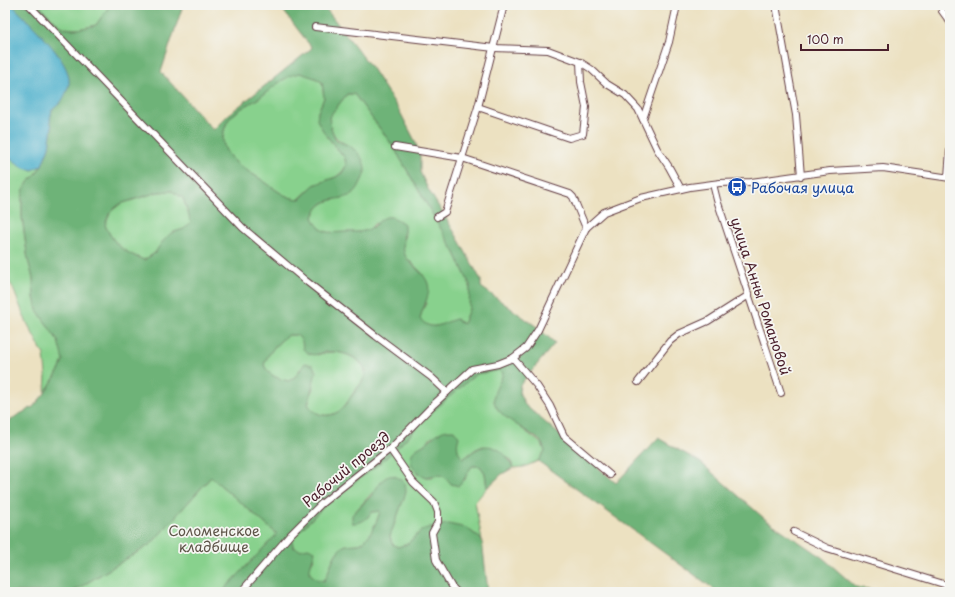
<svg xmlns="http://www.w3.org/2000/svg" width="955" height="597" font-family="'Playpen Sans',sans-serif">
<style>
.green{fill:#88d18d;stroke:#69785c}
.forest{fill:#6eb378;stroke:#5c6952;fill-rule:evenodd}
.water{fill:#4db0cc;stroke:#4c687c}
.lines{fill:none;stroke-linecap:round;stroke-linejoin:round}
.minor-casing{stroke:#623c42;stroke-width:8}
.minor{stroke:#fff;stroke-width:6}
.labels{text-anchor:middle;dominant-baseline:central;stroke-width:3.5;stroke-linejoin:round;paint-order:stroke}
.transit-label{font-size:14px;fill:#164399;stroke:#f6f6f2;text-anchor:start}
.street-label{font-size:14px;fill:#4a1f2b;stroke:#f6f6f2}
.park-label{font-size:14px;fill:#5d5448;stroke:#f6f6f2}
</style>
<rect width="100%" height="100%" fill="#f6f6f2"/>
<filter id="ink" filterUnits="userSpaceOnUse"><feTurbulence type="fractalNoise" baseFrequency=".025" numOctaves="2"/><feDisplacementMap in="SourceGraphic" scale="8" xChannelSelector="R" yChannelSelector="G"/><feConvolveMatrix kernelMatrix="1 2 1 2 8 2 1 2 1" color-interpolation-filters="sRGB"/></filter>
<filter id="wash" filterUnits="userSpaceOnUse"><feTurbulence type="fractalNoise" baseFrequency=".012" numOctaves="4" result="noise"/><feDisplacementMap in="SourceGraphic" scale="16" xChannelSelector="R" yChannelSelector="G"/><feGaussianBlur stdDeviation="0.9" result="paint"/><feColorMatrix in="noise" values="0 0 0 0 0 0 0 0 0 0 0 0 0 0 0 0 0 1.4 0 .05"/><feComposite in="paint" operator="in"/></filter>
<g filter="url(#wash)">
<rect width="100%" height="100%" fill="#ece1c1"/>
<g class="green">
<path d="M39,5H110L96,25C63,34 61,28 39,5Z"/>
<path d="M300,73L308,74L322,82L324,98L318,112L325,134L345,158L346,166L342,172L336,177L314,185L299,199C285,199 274,188 262,180C245,169 217,156 224,131C226,124 228,119 233,115C240,108 250,104 259,98C272,89 283,76 300,73Z"/>
<path d="M347,94H354L393,146L455,253L470,285L469,309L463,324C456,324 449,324 443,325C431,326 430,330 420,319L422,311L426,304L423,274L405,256L403,248L405,232L375,223L370,229L363,232L330,233L322,230L316,225L313,217C321,197 335,201 353,195L351,147C335,139 331,135 329,117Z"/>
<polygon points="5,155 24,168 33,170 42,165 36,174 29,181 22,198 22,217 28,260 33,278 34,297 37,310 59,341 63,360 60,369 45,393 46,374 44,355 26,321 12,286 5,277"/>
<path d="M172,191L183,198L191,222L184,229L171,233L162,242L155,253L144,260C124,252 114,245 105,225L110,212L120,204L158,192Z"/>
<path d="M289,335H297L317,355C328,351 339,351 350,356C356,359 363,363 365,370C366,380 359,385 354,392C350,397 347,405 342,409C330,419 315,417 308,404L313,388L300,369L296,376L289,381C278,379 269,376 264,365C267,354 279,340 289,335Z"/>
<path d="M500,370L503,373L501,381L494,395L498,410L542,444L545,451L538,461L524,467L513,468L511,460L491,447L483,446L476,449L463,459L458,453L457,445L432,436L427,442L414,452L417,473L424,477H432L439,474L447,477L465,480L467,472L472,466H480L485,473L487,488L475,502L482,540L467,528L421,531L407,544L398,547L392,544L390,536L404,498L374,491L352,515L367,518L372,512L380,511C378,520 368,542 359,544C351,545 345,543 339,550C331,559 330,571 324,581L316,579L310,575L309,567L314,559L293,547L292,539L331,499L375,467L400,445L428,415L476,374Z"/>
<polygon points="211,477 277,534 222,592 72,592 151,544"/>
</g>
<g class="forest">
<path d="M12,5H39C61,28 63,34 96,25L110,5H183L161,72L213,130L228,115L312,48L279,5H323L371,67L399,110L414,139L420,155V172L428,189L455,233L481,280V287L537,327L555,343L520,385L519,392L525,405L616,483L658,438L700,462L765,519L823,558L856,587L890,592H718L538,461L545,451C544,448 543,445 541,442C530,430 490,415 494,396C495,388 501,381 503,373L500,370L476,374L428,415L400,445L375,467L331,499L292,539L293,547L300,550L308,548L315,551C313,560 309,566 310,574L317,579L324,581C330,571 331,559 339,550C345,543 351,545 359,544C368,542 378,520 380,511L372,512C366,520 362,523 352,523V515C358,509 364,503 370,497C381,484 386,465 405,483L406,491L404,498L390,536L392,544L398,547L407,544L421,531L430,527L448,524L467,528L482,540L488,592H222L277,534L211,477L151,544L72,592H5V425L16,416L33,407L45,393L60,369L63,360L58,341L37,310L34,297L33,278L28,260L22,217V198L24,189L29,181L36,174L42,165L49,147L52,128L50,119L52,109L62,101L60,57ZM300,73L315,78L322,82L324,98L318,112L317,120L325,134L345,158L346,166L342,173L336,177L314,185L300,199C285,199 274,188 262,180C245,169 217,156 224,131C226,124 228,119 233,115C240,108 250,104 259,98C272,89 283,76 300,73ZM347,94H354L393,146L455,253L470,285L469,309L463,324L456,319C441,323 433,333 420,319C424,300 438,288 419,271C414,266 408,261 405,255C401,245 405,234 404,224C381,206 381,227 364,231C358,233 351,231 345,232C329,233 320,234 313,217C324,188 349,209 360,184C362,180 364,176 365,172C366,162 359,152 351,147C347,144 341,143 337,140C332,135 330,123 329,117ZM172,191L183,198L191,222L184,229L171,233L162,242L155,253L144,260C124,252 114,245 105,225L110,212L120,204L158,192ZM289,335H297L302,341L303,349C305,351 308,353 310,354C316,356 320,353 325,352C338,350 361,356 365,370C367,379 359,385 355,392C350,397 347,404 342,409C330,419 316,417 308,404L316,372L313,365L305,363L296,376L289,381C278,379 269,376 264,365C267,354 279,340 289,335Z"/>
<path d="M446,430H454L459,437C456,446 457,451 463,459C469,455 475,449 482,447C496,443 509,456 513,468L502,474L487,488L485,473L480,466H472C467,473 465,480 459,486L451,484C442,471 437,476 424,477C415,472 405,461 414,451C417,448 422,446 425,444C433,437 435,434 446,430Z"/>
</g>
<path class="water" d="M5,5H12C27,21 73,61 69,84C68,89 64,98 61,102C59,105 55,107 52,110L50,119L52,128L49,147L42,165L33,170L24,168L5,155Z"/>
</g>
<g filter="url(#ink)">
<g class="lines">
<g class="minor-casing">
<g id="minor">
<polyline points="29,5 243,228 306,281 376,336 431,377 447,392"/>
<polyline points="776,5 796,115 801,176"/>
<polyline points="941,5 942,11 950,22"/>
<polyline points="315,27 494,48 548,50 580,62 591,69 607,84 625,95 638,109 657,149 669,167 681,189"/>
<polyline points="580,62 581,82 586,107 583,134 569,138 478,107 462,158 570,194 573,197 586,228"/>
<polyline points="478,107 504,5"/>
<polyline points="643,119 669,42 677,5"/>
<polyline points="395,147 462,158 445,212 437,217"/>
<polyline points="948,177 950,150"/>
<polyline points="713,184 717,200 781,393"/>
<polyline points="513,358 537,386 550,406 564,436 610,475"/>
<polyline points="638,382 670,341 679,334 708,321 749,295"/>
<polyline points="390,449 413,482 434,502 438,512 438,522 432,533 436,560 451,586 457,592"/>
<polyline points="794,532 827,548 950,586"/>
<polyline points="241,592 290,535 321,504 390,449 434,404 472,369 498,364 513,358 526,348 538,330 586,228 604,212 641,198 690,187 720,183 751,182 830,171 883,168 950,178"/>
</g>
</g>
<use href="#minor" class="minor"/>
</g>
</g>
<defs>
<g id="bus-disc" transform="scale(1)"><circle r="9.5" fill="#1a4fb4" stroke="#f6f6f2"/><path d="M-5-6H5V4H4V6H2V4H-2V6H-4V4H-5ZM-3.5-4V0h7V-4ZM-3.5 1.2v1.5H-2V1.2ZM2 1.2v1.5H3.5V1.2Z" fill="#fff"/></g>
</defs>
<g fill-rule="evenodd">
<use href="#bus-disc" x="737" y="187"/>
</g>
<g class="labels">
<g class="transit-label">
<text x="751" y="187">Рабочая улица</text>
</g>
<g class="street-label">
<text transform="translate(761 296) rotate(72)">улица Анны Романовой</text>
<text transform="translate(346 469) rotate(-40)">Рабочий проезд</text>
</g>
<g class="park-label">
<text x="214" y="530">Соломенское<tspan x="214" dy="16">кладбище</tspan></text>
</g>
</g>
<rect width="955" height="597" fill="none" stroke="#f6f6f2" stroke-width="20"/>
<path d="M801 44v6h87v-6" fill="none" stroke="#4a1f2b" stroke-width="2"/>
<text x="807" y="44" font-size="12" fill="#4a1f2b" stroke="#f6f6f2" stroke-width="3" paint-order="stroke">100 m</text>
</svg>
